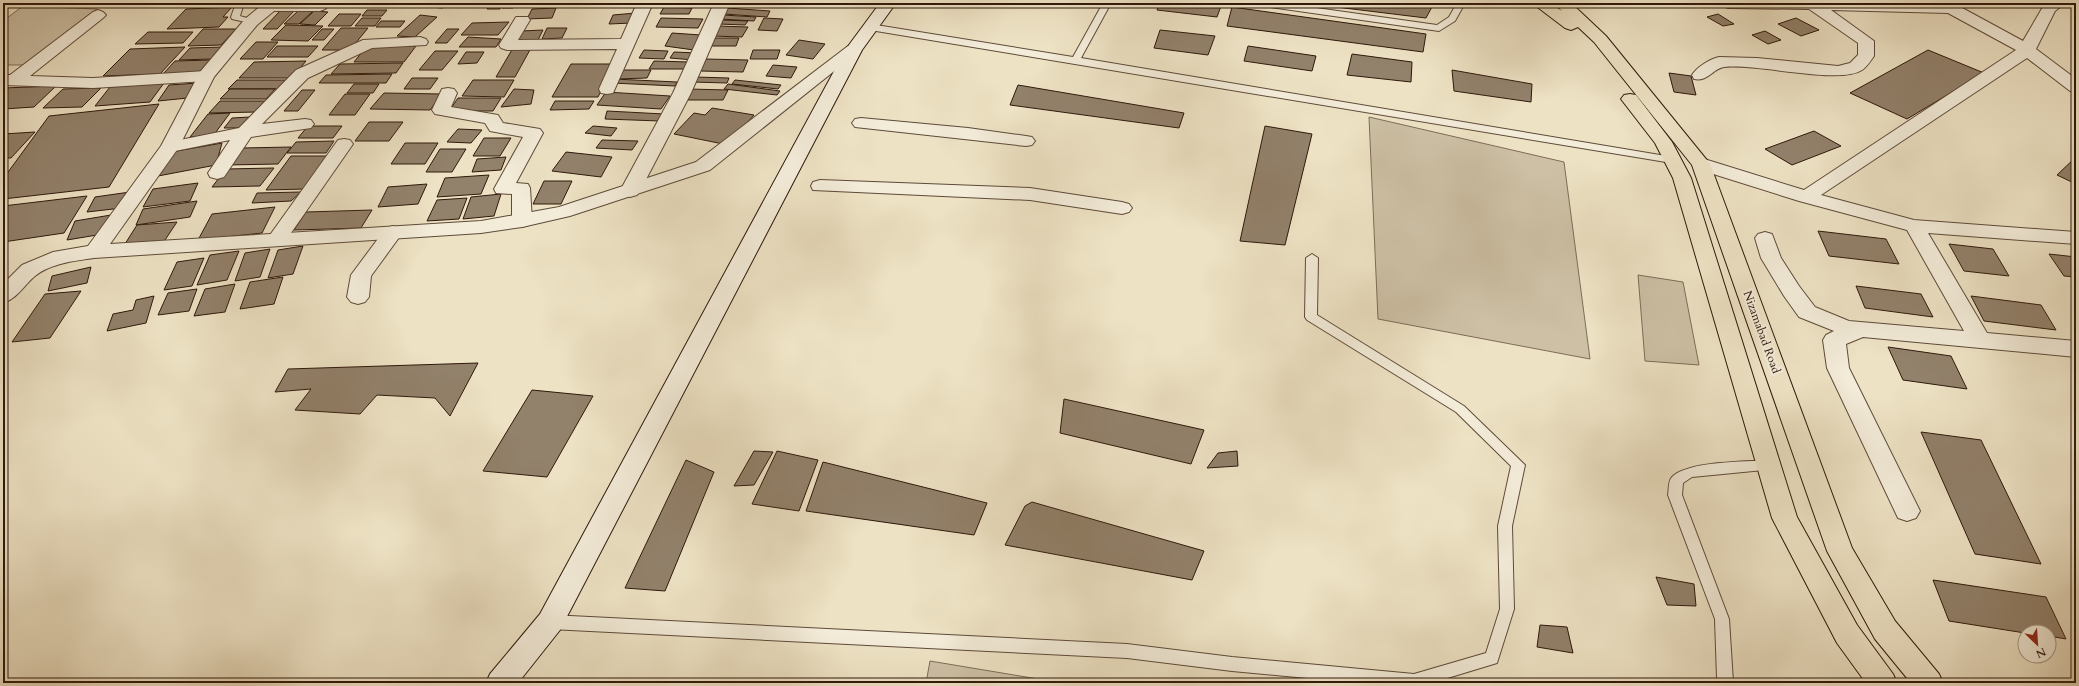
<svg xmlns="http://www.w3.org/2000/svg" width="2079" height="686" font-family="Cardo,serif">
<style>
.green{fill:#cdc0a5;stroke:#7e6c58}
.building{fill:#92816b;stroke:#2f180b}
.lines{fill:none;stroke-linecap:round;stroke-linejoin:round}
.service-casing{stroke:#5e4a39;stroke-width:2}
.minor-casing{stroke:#5e4a39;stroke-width:2}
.tertiary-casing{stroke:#5e4a39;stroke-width:2}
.secondary-casing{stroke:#2f180b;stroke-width:2}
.trunk-casing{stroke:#2f180b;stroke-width:2}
.service{fill:#f3ecd9;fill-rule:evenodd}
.minor{fill:#f3ecd9;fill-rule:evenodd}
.tertiary{fill:#f3ecd9;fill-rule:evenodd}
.secondary{fill:#f3ecd9;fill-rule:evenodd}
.trunk{fill:#ede2c4;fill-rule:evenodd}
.labels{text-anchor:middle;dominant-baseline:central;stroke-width:4;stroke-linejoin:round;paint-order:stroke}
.street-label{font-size:12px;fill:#2f180b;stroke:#f3ecd9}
</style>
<rect width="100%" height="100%" fill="#ede2c4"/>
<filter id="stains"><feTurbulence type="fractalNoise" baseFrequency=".005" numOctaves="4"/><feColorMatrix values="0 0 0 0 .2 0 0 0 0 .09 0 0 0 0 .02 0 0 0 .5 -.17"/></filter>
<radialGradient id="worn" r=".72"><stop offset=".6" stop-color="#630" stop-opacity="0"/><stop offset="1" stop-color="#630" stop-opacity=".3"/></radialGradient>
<g class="green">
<polygon points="23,6 97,9 23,65 3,65 3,21"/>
<polygon points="1369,117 1564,162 1590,359 1378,319"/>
<polygon points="1638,275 1683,282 1699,365 1645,361"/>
<polygon points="930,661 1062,683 926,683"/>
</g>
<g class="building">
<polygon points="358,3 385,3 383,5 355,6"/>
<polygon points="417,3 448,3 443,8 414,6"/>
<polygon points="490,3 502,3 500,9 487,9"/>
<polygon points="504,3 515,3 513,8 502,8"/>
<polygon points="529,3 543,3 541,6 528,6"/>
<polygon points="551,3 588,3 586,6 548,7"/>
<polygon points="606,3 638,3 637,6"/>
<polygon points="744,3 800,3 798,7"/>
<polygon points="1159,3 1198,3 1221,6 1217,17 1157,10"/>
<polygon points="1281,3 1305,3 1303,7"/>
<polygon points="1338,3 1412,3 1433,5 1426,18 1336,7"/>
<polygon points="232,7 223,17 228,17 219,27 167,29 186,9"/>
<polygon points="664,7 692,8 689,14 660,14"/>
<polygon points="1232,7 1426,34 1423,52 1227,26"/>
<polygon points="556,8 552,18 527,19 532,9"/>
<polygon points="727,8 770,11 767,17 724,14"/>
<polygon points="367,10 387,10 382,16 362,16"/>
<polygon points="280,11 294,11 277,29 263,29"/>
<polygon points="298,11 313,11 299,24 284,24"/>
<polygon points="314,11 328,12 315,25 300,24"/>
<polygon points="636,13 632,23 609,24 613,15"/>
<polygon points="339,14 361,14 351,26 328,26"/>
<polygon points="1718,14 1734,24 1723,26 1707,17"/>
<polygon points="420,15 437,17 415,37 397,36"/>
<polygon points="723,15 756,17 754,21 720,19"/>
<polygon points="362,18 381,18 375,26 355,26"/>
<polygon points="661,18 703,19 698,28 656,27"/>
<polygon points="764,18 783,19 777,31 758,30"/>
<polygon points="1796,18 1819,30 1801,36 1778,24"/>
<polygon points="722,20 748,21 745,25 719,24"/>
<polygon points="381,21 405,21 400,27 376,27"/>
<polygon points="509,22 498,35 461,35 472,23"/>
<polygon points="286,25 323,26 308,41 271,40"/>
<polygon points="718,26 748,27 742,37 713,36"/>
<polygon points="341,28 368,28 350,50 322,50"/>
<polygon points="547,28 567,28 562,38 542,39"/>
<polygon points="203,29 236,29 221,45 188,46"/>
<polygon points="322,29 334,29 324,40 312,40"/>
<polygon points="447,29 459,29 447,43 435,43"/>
<polygon points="543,30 537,42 516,42 522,31"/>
<polygon points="1160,30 1215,36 1208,55 1154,48"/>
<polygon points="1765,31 1781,40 1768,44 1752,35"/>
<polygon points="148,32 193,32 183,43 135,44"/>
<polygon points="672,33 701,35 694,50 665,46"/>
<polygon points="468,37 501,39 496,47 459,47"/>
<polygon points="715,38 739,38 736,46 711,46"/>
<polygon points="799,40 825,44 813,59 786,55"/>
<polygon points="256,42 278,42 263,59 240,59"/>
<polygon points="277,46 318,46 308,57 267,57"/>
<polygon points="367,46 416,46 404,62 354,62"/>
<polygon points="1248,46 1316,56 1312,71 1244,61"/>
<polygon points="185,47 160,74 103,76 130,49"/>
<polygon points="222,47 212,59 179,60 190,48"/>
<polygon points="513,48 531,48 515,77 496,77"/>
<polygon points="644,50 668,51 664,59 639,58"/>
<polygon points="753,50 780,50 777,59 750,59"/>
<polygon points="1928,50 1984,73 1907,119 1850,93"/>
<polygon points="435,51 458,51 442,70 419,70"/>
<polygon points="466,52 484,52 477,63 458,64"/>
<polygon points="674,52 698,53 694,60 670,58"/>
<polygon points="1352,54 1412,62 1411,82 1347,75"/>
<polygon points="706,59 748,60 743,72 700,71"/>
<polygon points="211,60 200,73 163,74 175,61"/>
<polygon points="306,61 292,78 239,78 254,62"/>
<polygon points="654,61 689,62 685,69 649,69"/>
<polygon points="403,63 396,73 331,74 340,64"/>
<polygon points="571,64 615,64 598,97 552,97"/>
<polygon points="773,65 797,67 791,78 766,76"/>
<polygon points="622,70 651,70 647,78 617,79"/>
<polygon points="1452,70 1532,84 1531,102 1454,91"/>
<polygon points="1669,73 1691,76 1696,95 1674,92"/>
<polygon points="392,74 386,83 319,83 326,75"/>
<polygon points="695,77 729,78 727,83 692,82"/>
<polygon points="412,78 438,78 430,89 404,89"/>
<polygon points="614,79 677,82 675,86 612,83"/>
<polygon points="237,80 291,80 283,89 228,89"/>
<polygon points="473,80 514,80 504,97 462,96"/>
<polygon points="735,80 781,85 778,89 732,84"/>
<polygon points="164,83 150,102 95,106 110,87"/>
<polygon points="198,83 188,98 158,101 169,85"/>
<polygon points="354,84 379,84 373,93 347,93"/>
<polygon points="728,84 780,91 777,95 724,89"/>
<polygon points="1018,85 1184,113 1179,128 1010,105"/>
<polygon points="56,86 34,107 3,109 3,88"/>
<polygon points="101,88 82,107 43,108 63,89"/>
<polygon points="230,89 275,89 266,99 220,99"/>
<polygon points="514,89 534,90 531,104 501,107"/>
<polygon points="689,89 728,90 723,100 683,100"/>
<polygon points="302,90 315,90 298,111 284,111"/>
<polygon points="606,92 670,96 661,109 597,105"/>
<polygon points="384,93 442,94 430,110 370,109"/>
<polygon points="345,94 370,94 355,115 329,115"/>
<polygon points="458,98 501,98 493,111 449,111"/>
<polygon points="220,101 266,101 257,112 209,113"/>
<polygon points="555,101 594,101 589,109 550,110"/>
<polygon points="159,104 109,187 3,199 3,179 49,116"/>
<polygon points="712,108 754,115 728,145 674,134 694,113 705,115"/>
<polygon points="607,111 664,114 660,121 605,119"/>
<polygon points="230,113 213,136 190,137 208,114"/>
<polygon points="250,117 241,128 224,128 232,118"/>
<polygon points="369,122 403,122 389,141 355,141"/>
<polygon points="308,126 342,126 333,138 298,138"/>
<polygon points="593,126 617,128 611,136 585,133"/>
<polygon points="1265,126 1312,134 1285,245 1240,241"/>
<polygon points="458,129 482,130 471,143 447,142"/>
<polygon points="1814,131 1841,146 1792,165 1765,149"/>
<polygon points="35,132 11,158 3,158 3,134"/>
<polygon points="484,138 511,138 500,156 473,156"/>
<polygon points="602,140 638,141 632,150 596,148"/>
<polygon points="334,141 326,153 287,153 296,142"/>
<polygon points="222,143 216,165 158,176 171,152"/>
<polygon points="405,143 438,143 425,164 391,164"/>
<polygon points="291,147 278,164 228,165 242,148"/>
<polygon points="440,149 466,149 452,172 426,172"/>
<polygon points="566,152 612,157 601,177 552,171"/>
<polygon points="291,156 330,156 306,189 266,190"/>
<polygon points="506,157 501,170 472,172 477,159"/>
<polygon points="2076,157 2076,184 2057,175"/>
<polygon points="274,168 260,186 212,187 226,169"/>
<polygon points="489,175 481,194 437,197 445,178"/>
<polygon points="544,181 572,181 561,204 533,204"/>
<polygon points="198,183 190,201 143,207 153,189"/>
<polygon points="427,184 418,204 378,207 388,187"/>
<polygon points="130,192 122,208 87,212 95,197"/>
<polygon points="301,192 291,201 252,203 257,193"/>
<polygon points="501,194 494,216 463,219 471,197"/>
<polygon points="87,196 64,233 3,242 3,206"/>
<polygon points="467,198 459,219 427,221 437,200"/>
<polygon points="197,201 190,217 136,225 143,209"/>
<polygon points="275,207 262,233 198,240 212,214"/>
<polygon points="372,210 361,228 294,230 306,212"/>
<polygon points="111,215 103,234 67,240 75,221"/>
<polygon points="177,222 163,243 123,247 137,225"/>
<polygon points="1818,231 1886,239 1899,264 1829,256"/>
<polygon points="1949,244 1993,249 2009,276 1964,271"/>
<polygon points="303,246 293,274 268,278 278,250"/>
<polygon points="270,249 260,277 235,281 245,253"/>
<polygon points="239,251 227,280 197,285 210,255"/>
<polygon points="2049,254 2076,257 2076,277 2064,276"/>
<polygon points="204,258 192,286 164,290 177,262"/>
<polygon points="91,267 87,283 48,291 52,276"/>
<polygon points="283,277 274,304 240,309 250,282"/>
<polygon points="235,284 225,312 194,316 205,289"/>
<polygon points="1856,286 1921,294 1933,317 1865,308"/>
<polygon points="197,289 189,311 158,315 168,293"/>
<polygon points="81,291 50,338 12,342 45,294"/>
<polygon points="154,296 146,323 107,331 113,314 133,310 136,300"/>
<polygon points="1971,296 2041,305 2056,330 1984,321"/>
<polygon points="1888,347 1951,356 1967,389 1903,380"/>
<polygon points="478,363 450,416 435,398 377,395 360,414 295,410 311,389 275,392 288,369"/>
<polygon points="532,390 593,396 547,477 483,471"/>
<polygon points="1064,399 1204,430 1191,464 1060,433"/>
<polygon points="1921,432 1981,440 2041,564 1975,554"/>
<polygon points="754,451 773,452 754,485 734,486"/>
<polygon points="777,451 818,460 799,511 752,504"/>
<polygon points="1237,451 1238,466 1207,468 1218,453"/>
<polygon points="686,460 714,472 665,591 625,588"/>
<polygon points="823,462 987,503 974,535 806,511"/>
<polygon points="1032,502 1204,551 1192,580 1005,545 1025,506"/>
<polygon points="1656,577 1694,584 1696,606 1667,605"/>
<polygon points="1933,580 2046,597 2066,639 2049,636 2049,632 2025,633 1949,621"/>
<polygon points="1540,625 1567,627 1573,653 1537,647"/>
</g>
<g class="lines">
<g class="service-casing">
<g id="service">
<polygon points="236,3 244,3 240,16 254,20 254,24 232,19 231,17"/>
<polygon points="1103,3 1111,3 1081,58 1672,157 1677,160 1672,163 870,30 866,27 870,24 1073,57"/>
<polygon points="1259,3 1281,3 1437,25 1449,17 1457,3 1465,3 1455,21 1439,31 1263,6"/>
<polygon points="1312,254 1318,258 1317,315 1464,406 1525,465 1512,526 1514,609 1497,663 1431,683 1360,683 1232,671 1127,658 550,629 545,627 543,622 545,617 550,615 1127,644 1232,657 1414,674 1486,653 1500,609 1498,526 1511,466 1456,412 1307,320 1305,317 1306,258"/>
<path d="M1769,460L1774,461L1776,465L1774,469L1692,477L1683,483L1682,495L1729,619L1733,682L1715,683L1717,679L1715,619L1668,495C1669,490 1668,481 1672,477C1687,461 1746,462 1769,460Z"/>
</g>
</g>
<g class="minor-casing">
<g id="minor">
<polygon points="637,3 653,3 613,93 607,94 601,93 599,89 617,49 507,50 501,48 499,45 516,17 528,17 530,20 518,40 621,39"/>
<polygon points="714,3 730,3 691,93 640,191 637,195 630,197 623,195 620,191 673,93"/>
<path d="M1720,3H1953L2023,41L2044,5L2046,3H2065L2055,11L2036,49L2076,79V92L2070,91L2027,58L1821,195L1914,220L2076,232V244L1928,233L1987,333L2076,341V357L1863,337L1846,344L1849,368L1920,511L1916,518L1907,521L1898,518L1827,368L1823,340L1826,335L1834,331L1799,317L1784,296L1761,258L1755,238L1758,234L1765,232L1772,234L1781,258L1799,286L1815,307L1849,321L1964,331L1907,230L1799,201L1694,168L1692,164L1694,160L1701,158L1804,190L2016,50L1948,13L1831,10L1874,41V56C1871,60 1867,67 1862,70C1840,85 1756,63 1724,67C1712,69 1708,82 1694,79L1692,75C1697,67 1710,59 1719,57L1757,58L1838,66L1850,63L1858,55V43L1809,9L1728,8L1723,6Z"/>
<polygon points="98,10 103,12 106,15 103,18 30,76 93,78 206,71 212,72 214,76 212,80 206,81 93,88 3,85 3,75 10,75 93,12"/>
<polygon points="420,37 426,39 428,42 426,45 372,48 308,78 262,124 305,119 311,120 314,124 311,128 251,137 224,177 217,179 210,177 208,173 230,140 170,152 164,151 161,147 164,143 170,142 239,128 296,70 363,40"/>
<polygon points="448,88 454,89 457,93 451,107 498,115 503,123 540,129 543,133 516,183 528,184 530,188 532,221 529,225 522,227 515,225 512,221 512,194 496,193 494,189 523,137 490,131 485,123 435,114 432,110 442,89"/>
<polygon points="861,118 968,128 1026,136 1032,137 1035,141 1032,145 1026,146 855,127 852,123 855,119"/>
<polygon points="344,139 350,140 353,144 284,243 277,245 270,243 267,239 270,235 338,140"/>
<polygon points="820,180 1030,188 1122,202 1129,204 1132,208 1129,212 1122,214 1030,200 813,190 811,186 813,182"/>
<polygon points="393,226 400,228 403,232 371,276 369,297 365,302 358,304 351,302 347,297 351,275 386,228"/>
</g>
</g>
<g class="tertiary-casing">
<path id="tertiary" d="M264,3H331L325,9L320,11H274L257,25L214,77L179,147L110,244L481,221L559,207L696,162L848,46H860L862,49L710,170L570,216L522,227L481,233L94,258C75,261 51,263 35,276C24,285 17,299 3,303V284L22,265L53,252L88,246L161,146L200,72L245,19Z"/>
</g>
<g class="secondary-casing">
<polygon id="secondary" points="880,3 896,3 862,50 560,630 518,683 486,683 490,674 540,614 846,49"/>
</g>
<g class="trunk-casing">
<g id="trunk">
<polygon points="1532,3 1550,3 1562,11 1554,3 1571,3 1606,36 1710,164 1852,548 1895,621 1939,674 1943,683 1911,683 1875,639 1827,551 1692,165 1594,42 1578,27 1571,30 1565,28"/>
<polygon points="1630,94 1636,95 1672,142 1691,178 1797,517 1857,625 1893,674 1897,683 1866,683 1837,643 1772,518 1673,178 1655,143 1621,99 1624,95"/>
</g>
</g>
<use href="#service" class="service"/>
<use href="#minor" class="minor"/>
<use href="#tertiary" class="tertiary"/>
<use href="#secondary" class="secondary"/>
<use href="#trunk" class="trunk"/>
</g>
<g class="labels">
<g class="street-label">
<text transform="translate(1762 332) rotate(70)">Nizamabad Road</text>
</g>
</g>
<rect width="2079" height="686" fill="none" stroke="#ede2c4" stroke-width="16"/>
<rect x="4" y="4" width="2071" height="678" fill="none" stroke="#2f180b" stroke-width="2"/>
<rect x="8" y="8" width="2063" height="670" fill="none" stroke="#2f180b"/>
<g transform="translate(2037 644) rotate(155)"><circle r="19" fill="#f3ecd9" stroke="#a59787"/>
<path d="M0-3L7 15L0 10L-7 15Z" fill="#8f2418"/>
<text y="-6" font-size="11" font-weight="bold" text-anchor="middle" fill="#2f180b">N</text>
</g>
<rect width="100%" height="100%" filter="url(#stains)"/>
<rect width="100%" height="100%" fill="url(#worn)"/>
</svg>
